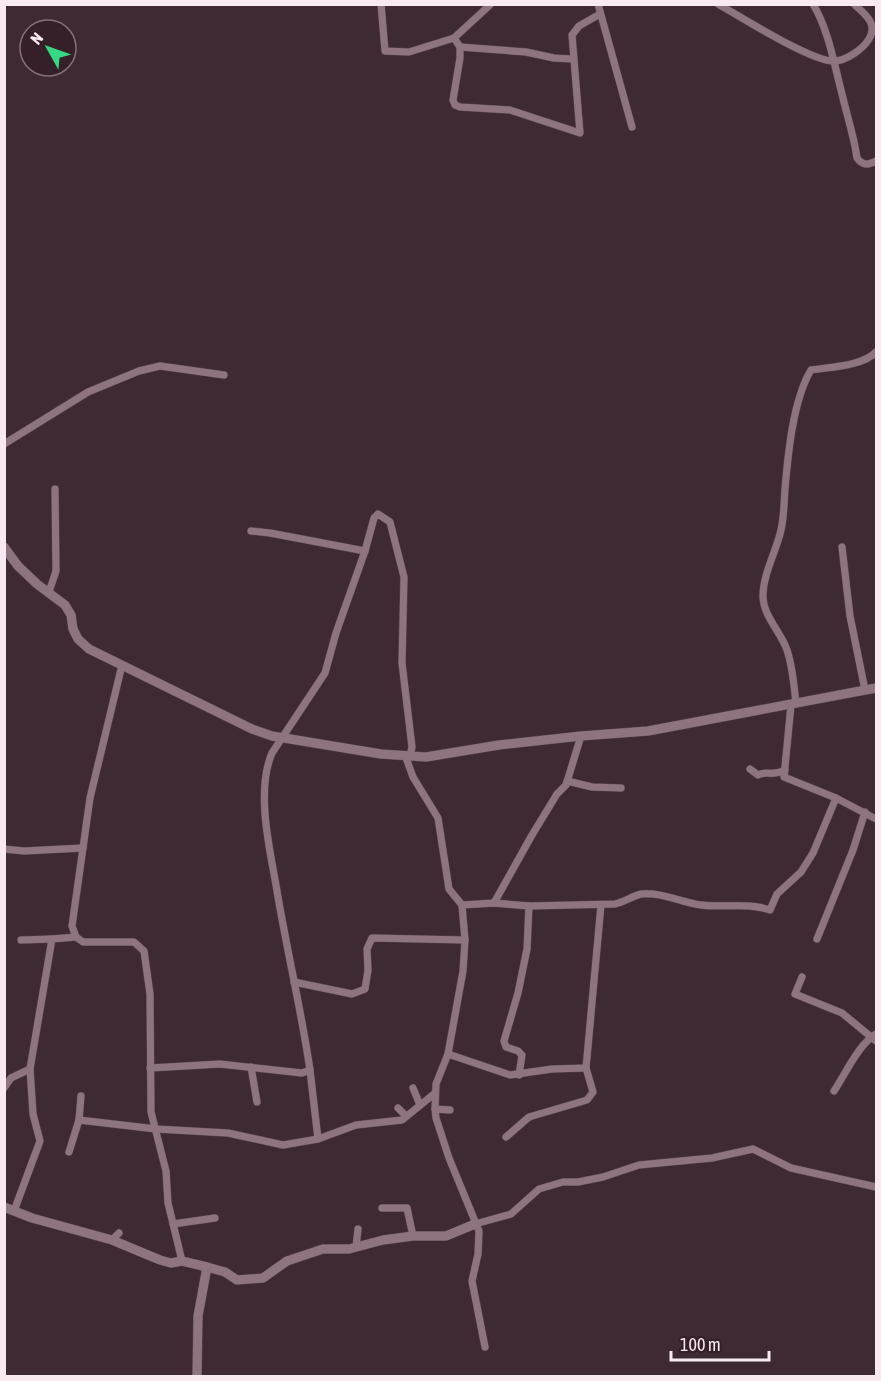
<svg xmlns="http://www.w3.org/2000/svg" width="881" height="1381" font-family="'Asap Condensed',sans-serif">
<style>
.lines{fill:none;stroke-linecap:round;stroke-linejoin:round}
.minor-casing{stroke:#58464f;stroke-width:8}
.tertiary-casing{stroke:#58464f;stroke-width:10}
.minor{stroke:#8d7480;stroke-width:7}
.tertiary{stroke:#8d7480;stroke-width:9}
</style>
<rect width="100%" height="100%" fill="#3f2a34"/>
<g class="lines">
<g class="minor-casing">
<g id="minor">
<polyline points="381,4 385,51 409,52 454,38 491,4"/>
<polyline points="598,4 632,127"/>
<path d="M718,4C741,17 812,62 834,61C846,61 863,49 869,39C878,24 866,15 855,5"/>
<path d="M813,4C829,31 834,64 842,94C847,116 854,136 857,158C863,166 868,165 876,161"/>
<polyline points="454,38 460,47 460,58 453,100 455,105 460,107 510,110 580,133 572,35 579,26 600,14"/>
<polyline points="460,47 526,52 554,58 572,59"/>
<polyline points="4,444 88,392 139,371 160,366 224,375"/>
<polyline points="842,547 850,616 865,690"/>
<polyline points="365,551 374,518 378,514 390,522 404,577 402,663 412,747 410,756"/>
<polyline points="49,592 56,571 55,489"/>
<polyline points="122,665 90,798 72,926 76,937 83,942 134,942 144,951 150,994 151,1112 166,1171 168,1203 182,1261"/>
<path d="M796,704C794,686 793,668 787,650C781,632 763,616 763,596C763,574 776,552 781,530C784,517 784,503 785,489C788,454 793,400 811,370C830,367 863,366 876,352"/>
<polyline points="791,705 784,777 836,798 876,819"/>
<polyline points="405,755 413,777 438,818 449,889 462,905 465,940 463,971 448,1054 436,1084 435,1109 436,1118 449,1158 479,1231 478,1254 472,1281 485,1347"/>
<path d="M750,769L758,775C767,770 773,777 785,770"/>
<polyline points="567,781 592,787 621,788"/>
<polyline points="4,849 24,851 83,848"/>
<polyline points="494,903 532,835 557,794 566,785 581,736"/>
<path d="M462,905L494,903L529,906L615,904C624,902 633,896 641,894C661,892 681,902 701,905C724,908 747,902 770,910L777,894L801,872L813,853L836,798"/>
<polyline points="817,939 853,850 865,812"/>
<polyline points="21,940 52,939"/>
<polyline points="802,977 795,994 842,1013 876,1041"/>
<polyline points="294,982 352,994 365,989 368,970 367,949 372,938 465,940"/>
<polyline points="448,1054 510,1075 552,1069 586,1068"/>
<polyline points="251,1067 257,1102"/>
<path d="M150,1068L220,1064L302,1073L310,1070C301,1008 286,947 276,885C269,846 256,790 272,753L325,673L336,633L365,551L270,533L251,531"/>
<polyline points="310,1070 318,1139"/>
<polyline points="519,1075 522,1055 518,1051 506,1047 504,1041 518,993 527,949 529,906"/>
<polyline points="4,1088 11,1078 30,1069"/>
<polyline points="413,1088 420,1105"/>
<path d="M834,1091C846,1073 858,1045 876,1034"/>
<polyline points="398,1108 406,1116"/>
<polyline points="435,1109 450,1110"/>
<polyline points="79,1120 156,1129 228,1133 283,1145 318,1139 356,1125 402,1120 434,1094"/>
<polyline points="506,1137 529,1117 587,1100 593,1092 586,1068 601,905"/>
<polyline points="69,1152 79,1120 81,1096"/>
<polyline points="382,1208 407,1208 413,1236"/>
<polyline points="14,1211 40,1141 33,1114 30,1069 52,939 76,937"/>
<polyline points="173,1224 215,1218"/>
<polyline points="475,1224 511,1214 539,1189 563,1182 578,1182 603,1177 639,1165 712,1158 753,1149 791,1168 876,1187"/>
<polyline points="112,1240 119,1233"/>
<polyline points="356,1247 358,1229"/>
</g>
</g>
<g class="tertiary-casing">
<g id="tertiary">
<polyline points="4,547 18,566 37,584 65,605 71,615 73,629 78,639 89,649 252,729 272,736 381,754 426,757 499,745 581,736 648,731 876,688"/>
<polyline points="4,1207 32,1218 112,1240 160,1260 171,1263 182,1261 207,1267 225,1272 237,1280 263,1278 287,1261 323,1249 349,1249 383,1240 413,1236 446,1236 475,1224"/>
<polyline points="197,1376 198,1316 207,1267"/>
</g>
</g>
<use href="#minor" class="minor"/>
<use href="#tertiary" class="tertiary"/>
</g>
<rect width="881" height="1381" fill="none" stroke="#f8eaf0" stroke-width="12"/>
<g transform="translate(48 48) rotate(310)"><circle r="28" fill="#35202a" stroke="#837179" stroke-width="1.5"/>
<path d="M0-4.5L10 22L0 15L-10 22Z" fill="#36d881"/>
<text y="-9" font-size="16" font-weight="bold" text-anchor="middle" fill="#f8eaf0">N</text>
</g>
<path d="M671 1351v9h98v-9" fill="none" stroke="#f8eaf0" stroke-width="3"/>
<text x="680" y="1351" font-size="18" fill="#f8eaf0" stroke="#35202a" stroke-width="4.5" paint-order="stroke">100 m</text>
</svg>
